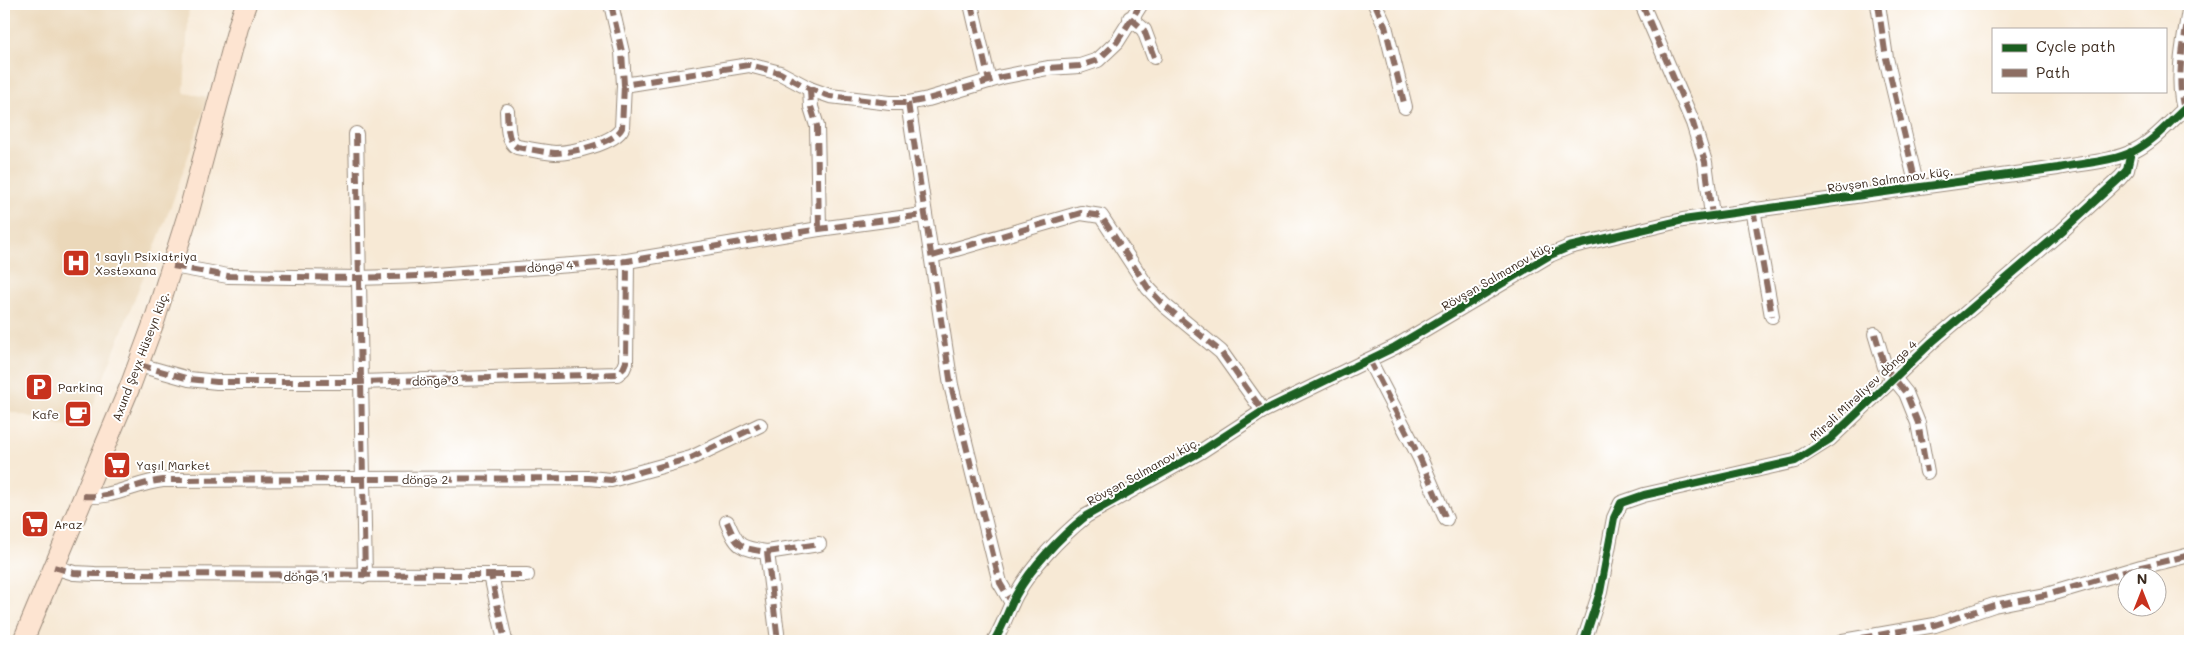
<svg xmlns="http://www.w3.org/2000/svg" width="2194" height="645" font-family="Mali,sans-serif">
<style>
.built{fill:#ebd8ba}
.lines{fill:none;stroke-linecap:round;stroke-linejoin:round}
.minor-casing{stroke:#998a7a;stroke-width:16}
.secondary-casing{stroke:#998a7a;stroke-width:22}
.minor{stroke:#fff;stroke-width:14}
.secondary{stroke:#fde4d1;stroke-width:20}
.quiet{stroke:#8d6e63;stroke-width:6;stroke-dasharray:12 6;stroke-linecap:butt}
.cycleway-casing{stroke:#fff;stroke-width:11}
.cycleway{stroke:#1b5e20;stroke-width:8}
.labels{text-anchor:middle;dominant-baseline:central;stroke-width:4;stroke-linejoin:round;paint-order:stroke}
.street-label{font-size:12px;fill:#3b2a1e;stroke:#fff}
.poi-label{font-size:12px;fill:#3b2a1e;stroke:#fff;text-anchor:start}
</style>
<rect width="100%" height="100%" fill="#fff"/>
<filter id="ink" filterUnits="userSpaceOnUse"><feTurbulence type="fractalNoise" baseFrequency=".02" numOctaves="2"/><feDisplacementMap in="SourceGraphic" scale="10" xChannelSelector="R" yChannelSelector="G"/><feConvolveMatrix kernelMatrix="1 2 1 2 8 2 1 2 1" color-interpolation-filters="sRGB"/></filter>
<filter id="wash" filterUnits="userSpaceOnUse"><feTurbulence type="fractalNoise" baseFrequency=".0096" numOctaves="4" result="noise"/><feDisplacementMap in="SourceGraphic" scale="20" xChannelSelector="R" yChannelSelector="G"/><feGaussianBlur stdDeviation="1.12" result="paint"/><feColorMatrix in="noise" values="0 0 0 0 0 0 0 0 0 0 0 0 0 0 0 0 0 1.4 0 .05"/><feComposite in="paint" operator="in"/></filter>
<g filter="url(#wash)">
<rect width="100%" height="100%" fill="#f7e9d5"/>
<polygon class="built" points="4,4 189,4 184,93 208,97 174,198 83,431 5,410 4,430"/>
</g>
<g filter="url(#ink)">
<g class="lines">
<g class="minor-casing">
<g id="minor">
<polyline points="611,4 622,52 624,85 749,65 780,73 810,89 830,96 890,103 908,103 928,99 1002,77 1048,68 1080,66 1098,60 1117,42 1141,4"/>
<polyline points="971,4 989,81"/>
<polyline points="1375,4 1385,26 1405,107"/>
<polyline points="1642,4 1693,123 1705,162 1712,215"/>
<polyline points="1878,4 1886,58 1917,187"/>
<polyline points="1130,18 1144,30 1154,57"/>
<polyline points="810,89 811,107 817,126 819,229"/>
<polyline points="908,103 951,385 1000,583 1012,603"/>
<path d="M2184,109C2175,76 2185,38 2190,4"/>
<path d="M507,111C508,123 506,140 517,147C530,149 542,152 555,153C572,153 615,143 622,128L624,85"/>
<polyline points="356,134 365,576"/>
<polyline points="1753,209 1772,316"/>
<polyline points="932,256 1081,213 1101,216 1148,288 1164,305 1221,352 1263,411"/>
<polyline points="173,266 228,276 358,278 421,276 627,261 819,229 923,215"/>
<polyline points="1875,334 1885,367 1906,393 1918,423 1927,472"/>
<polyline points="1369,360 1420,458 1446,519"/>
<polyline points="139,365 189,379 217,382 360,382 617,374 623,369 626,362 627,261"/>
<path d="M83,496C112,499 135,483 163,480L589,478L611,480L691,458L760,425"/>
<path d="M727,522C738,548 740,548 767,552L778,641"/>
<polyline points="767,552 819,544"/>
<polyline points="54,567 74,573 95,574 491,575 505,641"/>
<polyline points="491,575 527,575"/>
<path d="M994,641C1003,627 1008,610 1016,595C1032,566 1060,537 1086,516L1200,452L1263,411L1395,347L1550,255L1569,247L1683,220L2058,168C2082,163 2112,162 2134,151C2156,140 2172,119 2190,104"/>
<polyline points="1584,641 1600,592 1614,518 1621,503 1644,495 1795,461 1830,439 1932,342 2062,231 2120,178 2127,170 2131,152"/>
<polyline points="1843,641 1935,625 1994,605 2050,594 2141,567 2190,555"/>
</g>
</g>
<g class="secondary-casing">
<polyline id="secondary" points="23,641 131,384 155,319 189,211 239,24 246,4"/>
</g>
<use href="#minor" class="minor"/>
<use href="#secondary" class="secondary"/>
<g class="quiet">
<polyline points="611,4 622,52 624,85 749,65 780,73 810,89 830,96 890,103 908,103 928,99 1002,77 1048,68 1080,66 1098,60 1117,42 1141,4"/>
<polyline points="971,4 989,81"/>
<polyline points="1375,4 1385,26 1405,107"/>
<polyline points="1642,4 1693,123 1705,162 1712,215"/>
<polyline points="1878,4 1886,58 1917,187"/>
<polyline points="1130,18 1144,30 1154,57"/>
<polyline points="810,89 811,107 817,126 819,229"/>
<polyline points="908,103 951,385 1000,583 1012,603"/>
<path d="M2184,109C2175,76 2185,38 2190,4"/>
<path d="M507,111C508,123 506,140 517,147C530,149 542,152 555,153C572,153 615,143 622,128L624,85"/>
<polyline points="356,134 365,576"/>
<polyline points="1753,209 1772,316"/>
<polyline points="932,256 1081,213 1101,216 1148,288 1164,305 1221,352 1263,411"/>
<polyline points="173,266 228,276 358,278 421,276 627,261 819,229 923,215"/>
<polyline points="1875,334 1885,367 1906,393 1918,423 1927,472"/>
<polyline points="1369,360 1420,458 1446,519"/>
<polyline points="139,365 189,379 217,382 360,382 617,374 623,369 626,362 627,261"/>
<path d="M83,496C112,499 135,483 163,480L589,478L611,480L691,458L760,425"/>
<path d="M727,522C738,548 740,548 767,552L778,641"/>
<polyline points="767,552 819,544"/>
<polyline points="54,567 74,573 95,574 491,575 505,641"/>
<polyline points="491,575 527,575"/>
<polyline points="1843,641 1935,625 1994,605 2050,594 2141,567 2190,555"/>
</g>
<g class="cycleway-casing">
<g id="cycleway">
<path d="M994,641C1003,627 1008,610 1016,595C1032,566 1060,537 1086,516L1200,452L1263,411L1395,347L1550,255L1569,247L1683,220L2058,168C2082,163 2112,162 2134,151C2156,140 2172,119 2190,104"/>
<polyline points="1584,641 1600,592 1614,518 1621,503 1644,495 1795,461 1830,439 1932,342 2062,231 2120,178 2127,170 2131,152"/>
</g>
</g>
<use href="#cycleway" class="cycleway"/>
</g>
</g>
<defs>
<g id="hospital-square" transform="scale(1.4375)"><rect x="-9" y="-9" width="18" height="18" rx="4" fill="#c8321e" stroke="#fff"/><path d="M-5-5h3v3.5h4V-5h3V5h-3V1.5h-4V5h-3Z" fill="#fff"/></g>
<g id="parking-square" transform="scale(1.4375)"><rect x="-9" y="-9" width="18" height="18" rx="4" fill="#c8321e" stroke="#fff"/><path d="M-3.5-5.5H1a3.5 3.5 0 0 1 0 7H-1V5.5H-3.5ZM-1-3.4V-.6H.8a1.4 1.4 0 0 0 0-2.8Z" fill="#fff"/></g>
<g id="cafe-square" transform="scale(1.4375)"><rect x="-9" y="-9" width="18" height="18" rx="4" fill="#c8321e" stroke="#fff"/><path d="M-5.5-4.5H6V0H3Q3 3.5 0 3.5H-2.5Q-5.5 3.5-5.5 0ZM3-3.2v2h1.7v-2ZM-6 4.5H4V6H-6Z" fill="#fff"/></g>
<g id="supermarket-square" transform="scale(1.4375)"><rect x="-9" y="-9" width="18" height="18" rx="4" fill="#c8321e" stroke="#fff"/><path d="M-6-5.5h2.5l.6 2H6L4.5 2H-2.5L-4.4-4H-6ZM-1.5 3.2a1.3 1.3 0 1 0 .1 0ZM3 3.2a1.3 1.3 0 1 0 .1 0Z" fill="#fff"/></g>
</defs>
<g fill-rule="evenodd">
<use href="#hospital-square" x="76" y="263"/>
<use href="#parking-square" x="39" y="387"/>
<use href="#cafe-square" x="78" y="414"/>
<use href="#supermarket-square" x="117" y="465"/>
<use href="#supermarket-square" x="35" y="524"/>
</g>
<g class="labels">
<g class="street-label">
<text transform="translate(1890 179) rotate(-8)">Rövşən Salmanov küç.</text>
<text transform="translate(550 266) rotate(-4)">döngə 4</text>
<text transform="translate(1497 275) rotate(-30)">Rövşən Salmanov küç.</text>
<text transform="translate(140 356) rotate(-69)">Axund Şeyx Hüseyn küç.</text>
<text transform="translate(435 380) rotate(-2)">döngə 3</text>
<text transform="translate(1863 390) rotate(-43)">Mirəli Mirəliyev döngə 4</text>
<text transform="translate(1143 471) rotate(-29)">Rövşən Salmanov küç.</text>
<text x="425" y="479">döngə 2</text>
<text x="306" y="576">döngə 1</text>
</g>
<g class="poi-label">
<text x="95" y="256">1 saylı Psixiatriya<tspan x="95" dy="14">Xəstəxana</tspan></text>
<text x="58" y="387">Parkinq</text>
<text x="59" y="414" text-anchor="end">Kafe</text>
<text x="136" y="465">Yaşıl Market</text>
<text x="54" y="524">Araz</text>
</g>
</g>
<rect width="2194" height="645" fill="none" stroke="#fff" stroke-width="20"/>
<rect x="1992" y="28" width="175" height="65" fill="#ffffff" stroke="#b1aaa5"/>
<rect x="2002" y="44" width="25" height="8" fill="#1b5e20" stroke="#b1aaa5"/>
<text x="2036" y="52" font-size="15" fill="#3b2a1e">Cycle path</text>
<rect x="2002" y="69" width="25" height="8" fill="#8d6e63" stroke="#b1aaa5"/>
<text x="2036" y="78" font-size="15" fill="#3b2a1e">Path</text>
<g transform="translate(2142 592)"><circle r="24" fill="#ffffff" stroke="#b1aaa5"/>
<path d="M0-4L9 19L0 12L-9 19Z" fill="#c8321e"/>
<text y="-8" font-size="14" font-weight="bold" text-anchor="middle" fill="#3b2a1e">N</text>
</g>
</svg>
